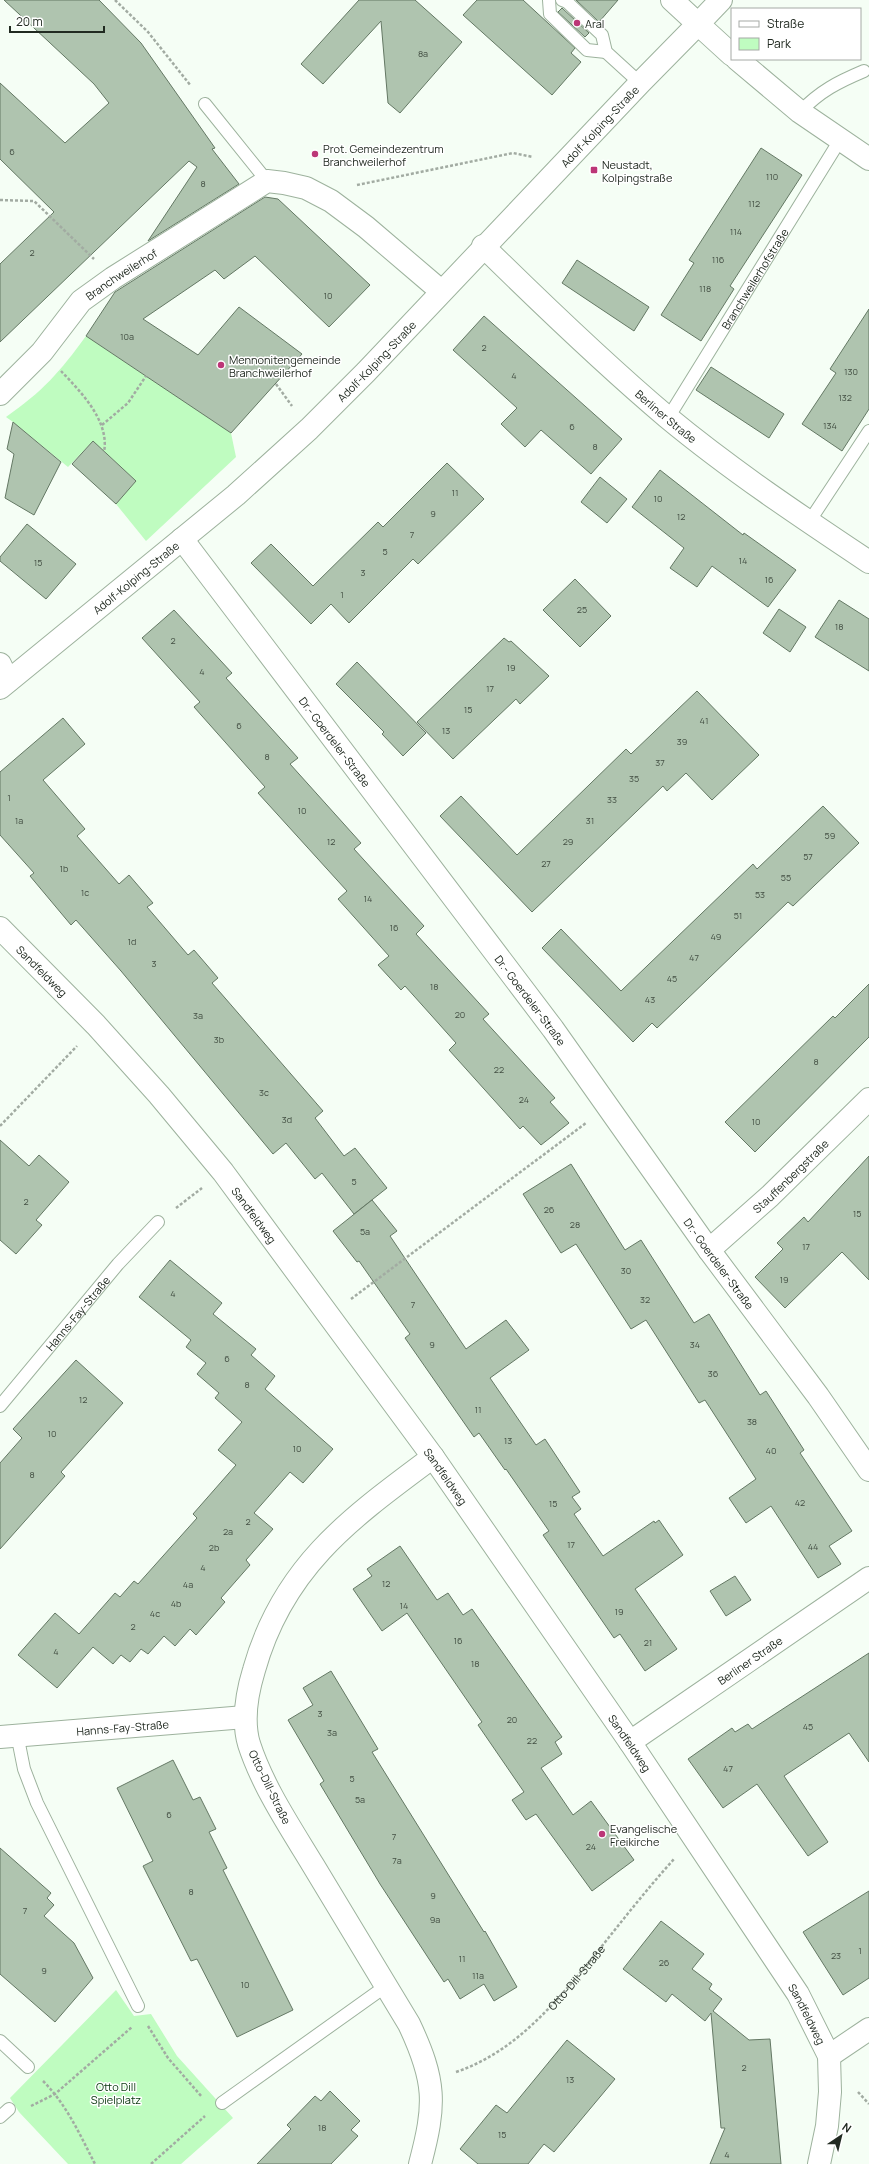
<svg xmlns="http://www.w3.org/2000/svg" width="869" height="2164" font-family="Manrope,sans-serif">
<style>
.green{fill:#bffcc0}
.building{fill:#afc4af;stroke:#647864}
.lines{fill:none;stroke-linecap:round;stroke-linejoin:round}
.lane-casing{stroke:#9db29d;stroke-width:14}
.street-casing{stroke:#9db29d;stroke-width:24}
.secondary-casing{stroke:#9db29d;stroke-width:24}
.path{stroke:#a2aba2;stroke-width:2.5;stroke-dasharray:3 2;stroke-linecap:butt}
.lane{stroke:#fff;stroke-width:12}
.street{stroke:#fff;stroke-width:22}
.secondary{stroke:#fff;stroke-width:22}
.poi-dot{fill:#bc3677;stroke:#fff;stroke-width:1.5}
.labels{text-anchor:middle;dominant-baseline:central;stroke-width:3;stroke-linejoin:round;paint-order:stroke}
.number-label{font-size:9px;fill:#445044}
.poi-label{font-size:11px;fill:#212a21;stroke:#fff;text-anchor:start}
.street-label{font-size:11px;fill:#212a21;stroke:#fff}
.park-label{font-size:11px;fill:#09370e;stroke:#fff}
</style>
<rect width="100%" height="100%" fill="#f5fef5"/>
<g class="green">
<path d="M86,336L231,433L236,457L146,541L116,504L136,481L93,441L68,467L13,422L6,417C42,392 60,372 86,336Z"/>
<polygon points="116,1990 134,2016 151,2014 177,2056 233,2118 181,2164 68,2164 19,2112 10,2098"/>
</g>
<g class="building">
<polygon points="4,0 99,0 141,43 215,148 212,149 239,184 148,241 197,167 189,161 0,342 0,264 54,212 0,159 0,83 65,143 109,103 94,84"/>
<polygon points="359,0 415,0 462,42 400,113 388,103 381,21 323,84 301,64"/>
<polygon points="477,0 523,0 575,48 571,53 581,62 552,95 463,15"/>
<polygon points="576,0 618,0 599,22"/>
<polygon points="562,8 589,33 585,37 558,12"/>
<polygon points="761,148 802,175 730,286 734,289 701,341 661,315 694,263 689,260"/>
<polygon points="265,197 278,199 370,285 329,327 255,256 224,279 215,270 143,319 198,355 239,307 302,354 231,433 86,336 115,292"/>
<polygon points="577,260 649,307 634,331 562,283"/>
<polygon points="869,309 869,409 842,451 802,424 836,373 830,369"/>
<polygon points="484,316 622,439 591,474 541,430 525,447 501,424 517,408 453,350"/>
<polygon points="711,367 784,414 769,438 696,390"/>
<polygon points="13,422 61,462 34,515 5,498 14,454 7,449"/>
<polygon points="93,441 136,481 116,504 72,464"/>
<polygon points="447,463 484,499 418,564 413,559 349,623 331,604 311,624 251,563 271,544 313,586 378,522 383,527"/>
<polygon points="660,470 743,535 744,533 796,570 768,607 712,566 697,587 670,568 684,548 632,507"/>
<polygon points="600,477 627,499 607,523 581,502"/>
<polygon points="27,524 76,564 46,599 0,561 0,557"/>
<polygon points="575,579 611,616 580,647 543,610"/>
<polygon points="839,600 869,619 869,671 815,637"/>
<polygon points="779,609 806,627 790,652 763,633"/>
<polygon points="174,610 232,673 226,678 298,758 290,764 361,843 354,849 424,926 416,934 489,1014 483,1019 555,1098 550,1102 569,1123 541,1145 523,1126 520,1129 449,1050 456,1043 431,1015 405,986 401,990 378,965 389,956 338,899 347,891 258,793 265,787 194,707 200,702 142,638"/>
<polygon points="504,638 509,642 511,641 549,676 520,704 516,699 453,759 417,722"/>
<polygon points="357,662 426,733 403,756 382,734 384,732 336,684"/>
<polygon points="697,691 759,755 712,800 686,773 667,791 663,786 532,912 440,816 461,796 517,855 626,749 631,754"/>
<polygon points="63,718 85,744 43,780 85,829 77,836 119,884 129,875 153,903 147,907 188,955 194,950 218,978 212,983 323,1111 315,1118 344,1156 355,1148 387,1188 354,1214 322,1173 315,1179 286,1143 273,1154 121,971 76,920 71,925 30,876 34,873 0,835 0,772"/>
<polygon points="823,806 859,843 793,906 788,902 657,1028 652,1023 633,1042 542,948 561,929 621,991 753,864 757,869"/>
<polygon points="869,984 869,1037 755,1152 725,1122 833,1016 835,1018"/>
<polygon points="0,1140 29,1166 39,1155 69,1182 36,1220 42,1225 16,1254 0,1240"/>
<polygon points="869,1156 869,1280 842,1252 785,1308 755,1277 783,1249 777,1243 804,1217 808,1222"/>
<polygon points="571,1164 625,1250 641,1240 694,1323 709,1314 760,1395 766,1391 804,1450 800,1453 852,1531 829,1546 841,1564 818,1578 771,1506 746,1523 729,1498 756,1479 705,1400 699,1403 646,1320 631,1329 576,1244 561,1253 523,1194"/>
<polygon points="372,1200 397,1231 390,1236 466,1349 506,1320 529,1350 490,1378 536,1445 545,1439 580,1492 572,1497 581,1509 574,1514 603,1556 654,1521 655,1523 659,1520 683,1555 635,1589 677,1649 645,1671 620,1634 614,1638 543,1535 549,1531 506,1469 505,1470 479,1433 474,1437 405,1338 410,1334 359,1261 357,1262 333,1231"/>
<polygon points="170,1260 222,1303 213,1314 256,1349 251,1355 275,1376 265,1389 333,1449 303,1483 290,1472 254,1513 273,1529 246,1560 250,1565 221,1598 225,1602 196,1635 190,1629 175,1646 164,1636 148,1654 141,1649 130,1662 121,1655 113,1664 93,1647 57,1688 18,1655 55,1613 79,1634 115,1593 120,1597 134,1581 138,1584 197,1518 193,1514 236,1465 218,1450 242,1422 215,1398 219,1393 197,1374 206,1363 186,1347 191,1340 139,1297"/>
<polygon points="76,1360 123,1403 61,1472 65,1476 0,1549 0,1463 22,1438 13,1429"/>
<polygon points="400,1546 437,1600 448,1593 463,1615 472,1609 562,1737 555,1742 562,1754 541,1768 573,1815 591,1801 634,1860 592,1891 536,1814 526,1820 512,1800 524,1792 478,1725 482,1722 407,1613 382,1631 353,1589 372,1576 367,1569"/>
<polygon points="735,1576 751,1600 726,1616 710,1591"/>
<polygon points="869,1653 869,1762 849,1733 784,1776 828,1842 808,1856 757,1784 723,1808 688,1759 732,1728 735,1732 748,1724 752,1729"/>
<polygon points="331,1671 378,1749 372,1752 484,1932 485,1931 517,1987 494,2001 484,1984 460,1999 448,1979 444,1982 380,1884 320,1784 324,1781 288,1720 313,1705 303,1688"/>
<polygon points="173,1760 193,1800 200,1797 216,1829 209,1832 227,1868 223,1870 293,2010 237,2037 197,1959 191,1961 143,1866 153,1861 117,1788"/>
<polygon points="0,1848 51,1893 47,1898 54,1905 44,1916 74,1943 93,1978 55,2022 0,1974"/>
<polygon points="869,1891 869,1978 843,1995 803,1932"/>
<polygon points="661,1921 704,1954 692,1969 712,1984 709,1989 722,1999 713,2011 749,2040 770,2039 781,2164 710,2164 725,2128 721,2128 711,2013 705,2021 672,1994 666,2002 623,1969"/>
<polygon points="567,2040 615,2079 554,2152 544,2144 528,2164 478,2164 460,2149 496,2105 507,2113"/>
<polygon points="330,2091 360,2121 351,2130 358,2136 331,2164 257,2164 291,2129 287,2125 315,2096 321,2101"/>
</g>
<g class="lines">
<g class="lane-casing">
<g id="lane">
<polyline points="549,0 550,14 587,50 606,52"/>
<polyline points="562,0 567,2 602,35 606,52 640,83"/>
<polyline points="205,104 267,181"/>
<path d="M800,112C820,91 838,82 864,71"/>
<path id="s2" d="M668,418L840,140"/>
<polyline points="809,522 869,431"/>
<path id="s3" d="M0,1406L118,1264L158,1222"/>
<polyline points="17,1734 24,1769 37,1803 138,2006"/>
<polyline points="0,2041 28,2067"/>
<polyline points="222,2103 386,1986"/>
<polyline points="0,2117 9,2109"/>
</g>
</g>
<g class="street-casing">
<g id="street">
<polyline points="721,0 698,24 732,55"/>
<polyline points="737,59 800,112 869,159"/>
<path id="s4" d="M483,246C543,305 603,363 667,417C731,470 800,516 869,562"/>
<path id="s5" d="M0,394L42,352L81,301L113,278L267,181L284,183L306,188L331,201L366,227L441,291"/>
<path id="s6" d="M182,539L553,1029L709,1250L818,1396L869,1470"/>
<polyline points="0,664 8,681"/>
<path id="s7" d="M0,928L96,1025L159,1095L223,1172L433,1457L630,1742L798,1994L829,2056L830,2092L827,2126L819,2164"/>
<path id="s8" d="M709,1250L770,1196L869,1099"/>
<path id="s9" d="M0,1737L245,1717"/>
<path id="s10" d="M630,1742L869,1578"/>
<polyline points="829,2056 869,2029"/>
<path d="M420,2164C436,2104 436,2081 409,2024C377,1971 345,1918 313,1865C290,1827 263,1787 249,1744C242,1720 247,1693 254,1670C283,1566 351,1518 433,1457"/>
</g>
</g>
<g class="secondary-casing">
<g id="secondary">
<path id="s11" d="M0,688L236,495L309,429L366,372L640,83L698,24L672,0"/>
</g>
</g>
<g class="path">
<polyline points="115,0 148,32 191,86"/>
<polyline points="357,185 513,153 533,157"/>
<polyline points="0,200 34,201 94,259"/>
<path d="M61,371C80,391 110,421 104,452"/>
<polyline points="276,384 292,406"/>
<polyline points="102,425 128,403 146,376"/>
<polyline points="0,1126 77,1046"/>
<polyline points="176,1208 202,1188"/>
<polyline points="351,1299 586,1123"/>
<polyline points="148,2026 168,2058 202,2097"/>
<path id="s1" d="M456,2072C512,2053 549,2010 586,1966C615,1930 644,1892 675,1858"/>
<path d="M43,2081C67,2105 80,2135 95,2164"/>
<polyline points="858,2092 869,2104"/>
<polyline points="31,2106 55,2094 132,2027"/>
<polyline points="151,2164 205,2116"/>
</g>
<use href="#lane" class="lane"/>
<use href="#street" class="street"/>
<use href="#secondary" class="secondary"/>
</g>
<g class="poi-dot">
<circle cx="577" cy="23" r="4"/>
<circle cx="315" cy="154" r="4"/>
<rect x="590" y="166" width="8" height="8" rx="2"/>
<circle cx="221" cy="365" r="4"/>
<circle cx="602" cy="1834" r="4"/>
</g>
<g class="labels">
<g class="number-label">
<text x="423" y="53">8a</text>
<text x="12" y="151">6</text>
<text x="772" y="176">110</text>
<text x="203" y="183">8</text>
<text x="754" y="203">112</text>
<text x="736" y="231">114</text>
<text x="32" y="252">2</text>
<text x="718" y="259">116</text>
<text x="705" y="288">118</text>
<text x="328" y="295">10</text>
<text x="127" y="336">10a</text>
<text x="484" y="347">2</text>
<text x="851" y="371">130</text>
<text x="514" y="375">4</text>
<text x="845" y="397">132</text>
<text x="830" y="425">134</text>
<text x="572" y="426">6</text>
<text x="595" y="446">8</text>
<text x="455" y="492">11</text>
<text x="658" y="498">10</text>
<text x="433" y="513">9</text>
<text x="681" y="516">12</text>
<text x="412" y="534">7</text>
<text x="385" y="551">5</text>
<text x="743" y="560">14</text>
<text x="38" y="562">15</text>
<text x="363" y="572">3</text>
<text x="769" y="579">16</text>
<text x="342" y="594">1</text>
<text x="582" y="609">25</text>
<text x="839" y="626">18</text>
<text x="173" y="640">2</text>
<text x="511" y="667">19</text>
<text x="202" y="671">4</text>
<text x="490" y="688">17</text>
<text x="468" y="709">15</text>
<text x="704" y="720">41</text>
<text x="239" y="725">6</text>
<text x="446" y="730">13</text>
<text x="682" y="741">39</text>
<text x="267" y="756">8</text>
<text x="660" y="762">37</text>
<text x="634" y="778">35</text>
<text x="9" y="797">1</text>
<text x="612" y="799">33</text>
<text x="302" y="810">10</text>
<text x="19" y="820">1a</text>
<text x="590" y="820">31</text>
<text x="830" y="835">59</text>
<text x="331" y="841">12</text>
<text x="568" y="841">29</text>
<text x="808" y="856">57</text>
<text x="546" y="863">27</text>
<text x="64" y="868">1b</text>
<text x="786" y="877">55</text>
<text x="85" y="892">1c</text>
<text x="760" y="894">53</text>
<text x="368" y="898">14</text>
<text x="738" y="915">51</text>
<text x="394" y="927">16</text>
<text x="716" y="936">49</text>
<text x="132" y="941">1d</text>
<text x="694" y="957">47</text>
<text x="154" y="963">3</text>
<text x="672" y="978">45</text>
<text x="434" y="986">18</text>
<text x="650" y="999">43</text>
<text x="460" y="1014">20</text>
<text x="198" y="1015">3a</text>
<text x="219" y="1039">3b</text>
<text x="816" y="1061">8</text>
<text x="499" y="1069">22</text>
<text x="264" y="1092">3c</text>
<text x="524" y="1099">24</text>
<text x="287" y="1119">3d</text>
<text x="756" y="1121">10</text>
<text x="354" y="1181">5</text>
<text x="26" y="1201">2</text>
<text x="549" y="1209">26</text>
<text x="857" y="1213">15</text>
<text x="575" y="1224">28</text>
<text x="365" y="1231">5a</text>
<text x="806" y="1246">17</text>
<text x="626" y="1270">30</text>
<text x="784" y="1279">19</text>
<text x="173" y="1293">4</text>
<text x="645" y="1299">32</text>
<text x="413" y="1304">7</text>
<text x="432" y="1344">9</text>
<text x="695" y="1344">34</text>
<text x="227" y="1358">6</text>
<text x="713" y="1373">36</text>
<text x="247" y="1384">8</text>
<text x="83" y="1399">12</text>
<text x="478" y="1409">11</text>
<text x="752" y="1421">38</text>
<text x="52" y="1433">10</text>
<text x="508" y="1440">13</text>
<text x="297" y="1448">10</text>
<text x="771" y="1450">40</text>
<text x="32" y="1474">8</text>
<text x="800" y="1502">42</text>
<text x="553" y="1503">15</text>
<text x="248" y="1521">2</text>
<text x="228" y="1531">2a</text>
<text x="571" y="1544">17</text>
<text x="813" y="1546">44</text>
<text x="214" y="1547">2b</text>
<text x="203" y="1567">4</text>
<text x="386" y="1583">12</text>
<text x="188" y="1584">4a</text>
<text x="176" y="1603">4b</text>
<text x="404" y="1605">14</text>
<text x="619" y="1611">19</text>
<text x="155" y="1613">4c</text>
<text x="133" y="1626">2</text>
<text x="458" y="1640">16</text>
<text x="648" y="1642">21</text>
<text x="56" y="1651">4</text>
<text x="475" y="1663">18</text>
<text x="320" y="1713">3</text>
<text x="512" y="1719">20</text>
<text x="808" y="1726">45</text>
<text x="332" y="1732">3a</text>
<text x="532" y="1740">22</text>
<text x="728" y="1768">47</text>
<text x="352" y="1778">5</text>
<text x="360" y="1799">5a</text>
<text x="169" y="1814">6</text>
<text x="394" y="1836">7</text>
<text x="591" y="1846">24</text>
<text x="397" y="1860">7a</text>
<text x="191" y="1891">8</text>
<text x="433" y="1895">9</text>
<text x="25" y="1910">7</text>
<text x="435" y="1919">9a</text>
<text x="860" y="1950">1</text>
<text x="836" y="1955">23</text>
<text x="462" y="1958">11</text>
<text x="664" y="1962">26</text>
<text x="44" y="1970">9</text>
<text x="478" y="1975">11a</text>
<text x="245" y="1984">10</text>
<text x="744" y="2067">2</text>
<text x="570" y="2079">13</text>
<text x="322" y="2127">18</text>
<text x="502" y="2134">15</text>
<text x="727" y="2154">4</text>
</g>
<g class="poi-label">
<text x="585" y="23">Aral</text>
<text x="323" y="148">Prot. Gemeindezentrum<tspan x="323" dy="13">Branchweilerhof</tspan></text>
<text x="602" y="164">Neustadt,<tspan x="602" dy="13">Kolpingstraße</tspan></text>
<text x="229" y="359">Mennonitengemeinde<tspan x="229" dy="13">Branchweilerhof</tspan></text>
<text x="610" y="1828">Evangelische<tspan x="610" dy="13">Freikirche</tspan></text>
</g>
<g class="street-label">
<text stroke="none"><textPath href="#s11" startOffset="823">Adolf-Kolping-Straße</textPath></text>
<text stroke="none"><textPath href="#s5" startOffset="172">Branchweilerhof</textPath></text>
<text stroke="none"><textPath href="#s2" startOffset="164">Branchweilerhofstraße</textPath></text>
<text stroke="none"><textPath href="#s11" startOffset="499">Adolf-Kolping-Straße</textPath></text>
<text stroke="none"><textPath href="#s4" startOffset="250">Berliner Straße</textPath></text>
<text stroke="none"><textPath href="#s11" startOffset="175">Adolf-Kolping-Straße</textPath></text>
<text stroke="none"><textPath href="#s6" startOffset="254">Dr.- Goerdeler-Straße</textPath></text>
<text stroke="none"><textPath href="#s7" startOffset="60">Sandfeldweg</textPath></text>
<text stroke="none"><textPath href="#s6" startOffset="578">Dr.- Goerdeler-Straße</textPath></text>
<text stroke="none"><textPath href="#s8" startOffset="110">Stauffenbergstraße</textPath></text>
<text stroke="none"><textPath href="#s7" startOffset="384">Sandfeldweg</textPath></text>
<text stroke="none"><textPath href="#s6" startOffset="902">Dr.- Goerdeler-Straße</textPath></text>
<text stroke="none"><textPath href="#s3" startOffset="121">Hanns-Fay-Straße</textPath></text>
<text stroke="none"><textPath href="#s7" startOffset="708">Sandfeldweg</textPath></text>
<text stroke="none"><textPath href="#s10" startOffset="145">Berliner Straße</textPath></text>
<text stroke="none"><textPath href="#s9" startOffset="123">Hanns-Fay-Straße</textPath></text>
<text stroke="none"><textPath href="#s7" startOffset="1032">Sandfeldweg</textPath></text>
<text transform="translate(270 1787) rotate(64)">Otto-Dill-Straße</text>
<text stroke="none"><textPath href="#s1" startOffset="155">Otto-Dill-Straße</textPath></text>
<text stroke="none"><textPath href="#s7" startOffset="1356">Sandfeldweg</textPath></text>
</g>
<g class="park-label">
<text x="116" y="2086">Otto Dill<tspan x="116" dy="13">Spielplatz</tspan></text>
</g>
</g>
<rect x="731" y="8" width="130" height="52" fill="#ffffff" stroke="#a6aaa6"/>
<rect x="739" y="21" width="20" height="6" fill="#ffffff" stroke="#a6aaa6"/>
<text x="767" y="28" font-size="12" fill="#212a21">Straße</text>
<rect x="739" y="38" width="20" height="12" fill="#bffcc0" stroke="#a6aaa6"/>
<text x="767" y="48" font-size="12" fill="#212a21">Park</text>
<g transform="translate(841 2136) rotate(35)" stroke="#ffffff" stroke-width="3" paint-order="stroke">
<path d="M0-3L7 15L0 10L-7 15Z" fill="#212a21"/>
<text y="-6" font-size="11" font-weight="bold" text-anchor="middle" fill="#212a21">N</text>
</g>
<path d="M10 26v6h94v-6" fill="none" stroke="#212a21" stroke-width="2"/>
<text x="16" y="26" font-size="12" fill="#212a21" stroke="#ffffff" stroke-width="3" paint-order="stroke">20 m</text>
</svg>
